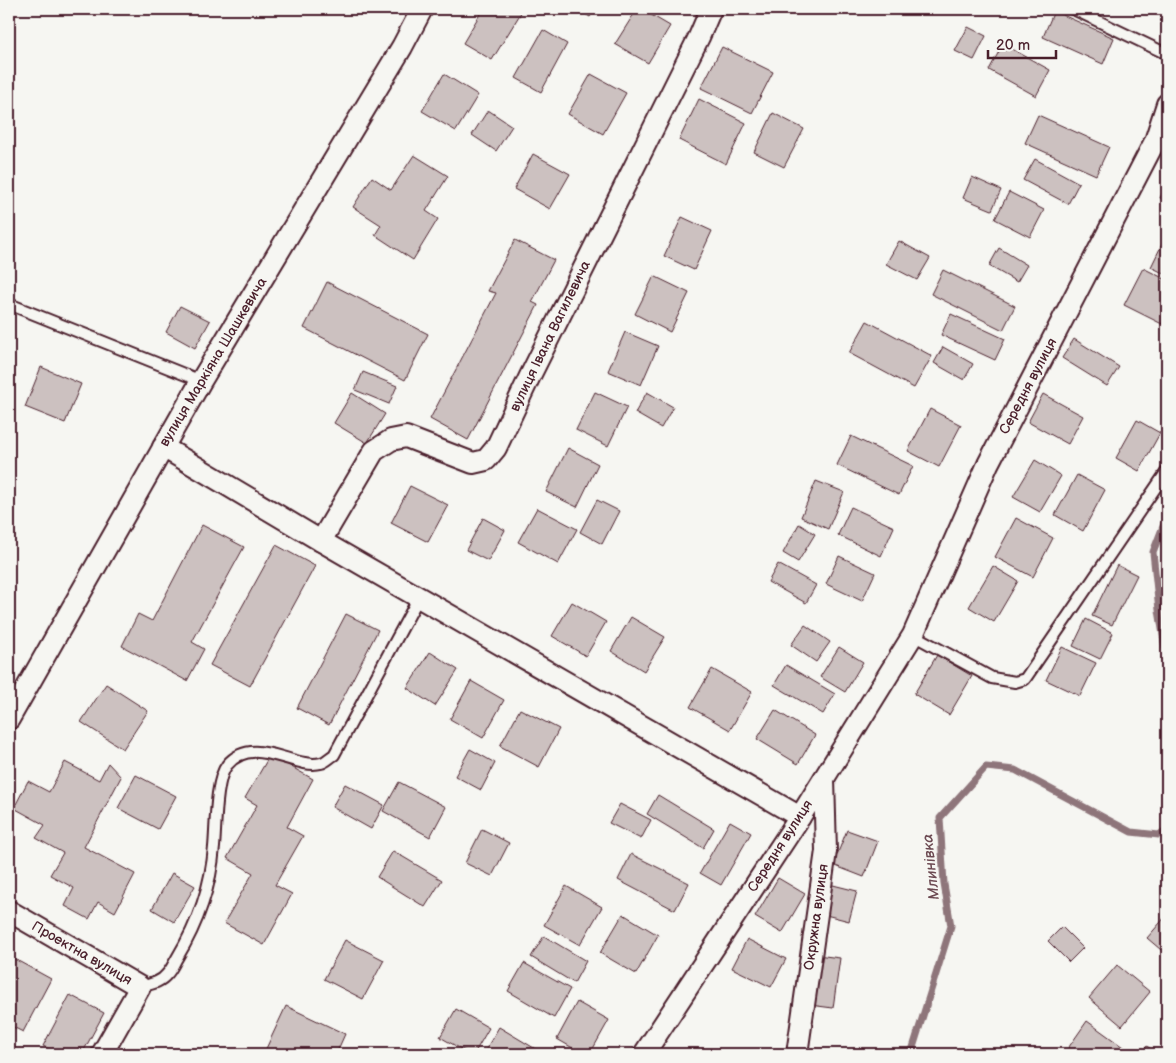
<svg xmlns="http://www.w3.org/2000/svg" width="1176" height="1063" font-family="'Balsamiq Sans',sans-serif">
<style>
.lines{fill:none;stroke-linecap:round;stroke-linejoin:round}
.stream{stroke:#8e747a;stroke-width:7}
.building{fill:#ccc1c0;stroke:#4a1f2b}
.service-casing{stroke:#4a1f2b;stroke-width:14}
.minor-casing{stroke:#4a1f2b;stroke-width:24}
.service{stroke:#f6f6f2;stroke-width:10}
.minor{stroke:#f6f6f2;stroke-width:20}
.labels{text-anchor:middle;dominant-baseline:central;stroke-width:4;stroke-linejoin:round;paint-order:stroke}
.street-label{font-size:14px;fill:#4a1f2b;stroke:#f6f6f2}
.water-label{font-size:15px;font-style:italic;fill:#6c4a52;stroke:#f6f6f2}
</style>
<rect width="100%" height="100%" fill="#f6f6f2"/>
<filter id="ink" filterUnits="userSpaceOnUse"><feTurbulence type="fractalNoise" baseFrequency=".02" numOctaves="2"/><feDisplacementMap in="SourceGraphic" scale="10" xChannelSelector="R" yChannelSelector="G"/><feConvolveMatrix kernelMatrix="1 2 1 2 8 2 1 2 1" color-interpolation-filters="sRGB"/></filter>
<g filter="url(#ink)">
<g class="lines">
<g class="stream">
<polyline points="1167,516 1153,552 1159,610 1167,661"/>
<polyline points="911,1054 951,926 944,884 940,818 986,767 1015,770 1131,832 1159,835 1167,829"/>
</g>
</g>
<g class="building">
<polygon points="483,9 519,9 522,11 492,60 463,43"/>
<polygon points="577,9 595,9 590,17"/>
<polygon points="637,9 641,9 670,26 648,63 615,44"/>
<polygon points="1054,11 1114,38 1103,64 1043,37"/>
<polygon points="968,27 986,36 974,60 955,51"/>
<polygon points="543,30 567,44 541,92 516,78"/>
<polygon points="1003,44 1050,70 1036,96 989,70"/>
<polygon points="722,47 773,72 752,113 701,88"/>
<polygon points="444,74 478,95 456,131 422,111"/>
<polygon points="591,74 626,93 603,134 568,114"/>
<polygon points="699,99 746,123 726,164 679,140"/>
<polygon points="488,110 512,126 496,151 472,135"/>
<polygon points="773,113 804,129 784,167 754,152"/>
<polygon points="1038,115 1109,147 1096,175 1025,143"/>
<polygon points="533,154 570,174 550,209 514,189"/>
<polygon points="414,155 448,176 426,211 438,219 413,260 375,235 381,225 353,207 372,177 391,190"/>
<polygon points="1035,159 1079,183 1068,204 1023,180"/>
<polygon points="972,177 1001,190 992,210 963,198"/>
<polygon points="1167,183 1167,201 1160,198"/>
<polygon points="1009,192 1044,210 1030,237 995,219"/>
<polygon points="682,217 712,231 694,270 664,256"/>
<polygon points="1166,236 1167,236 1167,275 1151,267"/>
<polygon points="515,240 554,260 532,302 538,305 468,440 430,419 496,293 488,291"/>
<polygon points="899,241 930,258 917,280 886,264"/>
<polygon points="999,248 1027,265 1017,282 989,266"/>
<polygon points="1143,268 1167,280 1167,314 1162,324 1124,305"/>
<polygon points="943,270 1015,306 1003,330 931,294"/>
<polygon points="654,276 689,293 670,332 635,314"/>
<polygon points="327,282 428,334 405,380 304,328"/>
<polygon points="180,306 210,321 195,348 166,332"/>
<polygon points="951,314 1005,339 995,360 941,335"/>
<polygon points="867,321 932,356 914,388 849,353"/>
<polygon points="625,332 658,346 641,385 608,371"/>
<polygon points="1074,339 1119,367 1107,386 1062,358"/>
<polygon points="943,347 973,364 964,380 934,363"/>
<polygon points="41,367 81,384 65,423 25,407"/>
<polygon points="363,372 397,386 389,404 355,390"/>
<polygon points="595,392 627,407 608,446 576,430"/>
<polygon points="647,392 673,407 661,428 635,413"/>
<polygon points="352,393 385,414 367,443 334,423"/>
<polygon points="1043,394 1083,416 1068,444 1028,422"/>
<polygon points="930,409 961,425 939,467 908,451"/>
<polygon points="1137,420 1160,433 1139,471 1116,458"/>
<polygon points="851,436 913,466 899,495 837,465"/>
<polygon points="568,448 598,464 577,507 546,492"/>
<polygon points="1035,460 1061,476 1040,512 1013,497"/>
<polygon points="1077,475 1105,490 1083,531 1055,515"/>
<polygon points="816,481 844,492 828,529 801,517"/>
<polygon points="410,486 448,505 428,542 391,523"/>
<polygon points="597,500 619,511 602,544 580,532"/>
<polygon points="851,507 894,527 881,556 838,535"/>
<polygon points="537,508 577,529 558,564 518,542"/>
<polygon points="483,518 505,530 488,561 466,550"/>
<polygon points="1016,518 1053,538 1033,577 995,557"/>
<polygon points="799,524 815,534 798,562 783,553"/>
<polygon points="202,525 244,547 192,642 204,649 187,681 122,646 138,614 152,621"/>
<polygon points="276,545 315,566 250,686 210,665"/>
<polygon points="839,556 875,573 862,601 826,584"/>
<polygon points="778,564 816,585 806,603 768,582"/>
<polygon points="1117,565 1137,575 1112,625 1092,616"/>
<polygon points="993,566 1018,581 994,622 969,607"/>
<polygon points="572,602 606,622 586,656 552,636"/>
<polygon points="346,614 378,630 329,725 297,708"/>
<polygon points="631,617 665,637 644,671 611,651"/>
<polygon points="1086,619 1113,633 1100,659 1073,646"/>
<polygon points="805,625 830,642 816,662 791,645"/>
<polygon points="839,647 863,662 845,692 820,677"/>
<polygon points="1062,647 1096,663 1080,696 1046,680"/>
<polygon points="430,652 458,670 435,706 407,688"/>
<polygon points="937,655 972,676 949,715 914,694"/>
<polygon points="786,665 835,694 823,714 774,685"/>
<polygon points="712,669 752,692 730,730 690,707"/>
<polygon points="471,681 504,700 483,738 450,719"/>
<polygon points="106,684 148,711 123,749 81,722"/>
<polygon points="520,709 559,729 539,767 500,746"/>
<polygon points="775,710 815,735 798,764 757,739"/>
<polygon points="470,749 495,763 481,790 455,776"/>
<polygon points="270,755 313,779 287,827 303,836 275,885 292,894 264,945 224,923 253,873 227,858 257,805 245,798"/>
<polygon points="65,762 99,780 108,763 121,777 84,847 135,874 115,912 98,902 89,919 65,906 74,888 50,875 63,853 36,838 45,825 14,808 28,781 49,792"/>
<polygon points="136,775 176,796 158,829 118,808"/>
<polygon points="399,782 446,807 430,837 383,811"/>
<polygon points="345,784 384,805 371,829 332,807"/>
<polygon points="658,795 714,829 703,848 647,814"/>
<polygon points="620,804 651,820 641,839 609,823"/>
<polygon points="730,821 751,833 721,885 700,873"/>
<polygon points="482,829 509,843 492,876 465,863"/>
<polygon points="847,830 878,841 864,877 833,865"/>
<polygon points="393,851 442,880 425,907 377,877"/>
<polygon points="631,854 689,883 675,910 618,880"/>
<polygon points="172,873 195,886 174,922 152,909"/>
<polygon points="778,878 805,894 782,933 755,917"/>
<polygon points="829,884 857,891 849,921 822,914"/>
<polygon points="566,886 602,907 580,945 544,925"/>
<polygon points="623,914 658,935 636,974 600,953"/>
<polygon points="1167,915 1167,955 1147,938"/>
<polygon points="1062,927 1083,948 1069,962 1048,941"/>
<polygon points="544,936 586,961 574,983 531,957"/>
<polygon points="747,939 786,959 771,987 732,968"/>
<polygon points="345,940 384,960 363,999 324,979"/>
<polygon points="817,955 840,958 833,1008 810,1005"/>
<polygon points="9,956 51,979 23,1032 9,1025"/>
<polygon points="524,963 570,989 554,1018 508,991"/>
<polygon points="1117,965 1150,992 1122,1026 1089,998"/>
<polygon points="70,995 104,1013 82,1054 59,1054 43,1046"/>
<polygon points="577,1002 609,1020 590,1054 583,1054 557,1039"/>
<polygon points="286,1006 345,1034 336,1054 267,1054 264,1053"/>
<polygon points="456,1009 489,1028 474,1054 470,1054 440,1037"/>
<polygon points="1087,1021 1123,1047 1118,1054 1064,1054"/>
<polygon points="499,1027 544,1054 483,1054"/>
<polygon points="1147,1046 1157,1054 1140,1054"/>
</g>
<g class="lines">
<g class="service-casing">
<g id="service">
<polyline points="1073,9 1167,54"/>
<polyline points="1155,141 1167,146"/>
<polyline points="9,304 201,381"/>
<polyline points="913,635 992,678 1015,682 1025,679 1167,471"/>
<path d="M140,987C150,984 160,983 167,974C171,970 174,963 177,958C197,925 211,886 214,847C216,827 215,780 227,765C254,733 294,770 321,763C326,762 330,757 334,755L419,597"/>
</g>
</g>
<g class="minor-casing">
<g id="minor">
<polyline points="163,447 321,541 800,817"/>
<polyline points="321,541 374,451 391,440 406,437 473,463 486,460 496,448 530,376 699,37 711,9"/>
<polyline points="9,719 201,381 402,47 422,9"/>
<polyline points="9,911 140,987 102,1054"/>
<polyline points="644,1054 800,817 913,635 988,464 1155,141 1167,104"/>
<polyline points="797,1054 826,851 824,779"/>
</g>
</g>
<use href="#service" class="service"/>
<use href="#minor" class="minor"/>
</g>
</g>
<g class="labels">
<g class="street-label">
<text transform="translate(550 336) rotate(-64)">вулиця Івана Вагилевича</text>
<text transform="translate(213 362) rotate(-59)">вулиця Маркіяна Шашкевича</text>
<text transform="translate(1028 386) rotate(-62)">Середня вулиця</text>
<text transform="translate(780 846) rotate(-57)">Середня вулиця</text>
<text transform="translate(816 917) rotate(-82)">Окружна вулиця</text>
<text transform="translate(82 953) rotate(30)">Проектна вулиця</text>
</g>
<g class="water-label">
<text transform="translate(931 867) rotate(-96)">Млинівка</text>
</g>
</g>
<rect width="1176" height="1063" fill="none" stroke="#f6f6f2" stroke-width="30"/>
<rect x="15" y="15" width="1146" height="1033" fill="none" stroke="#4a1f2b" stroke-width="2" filter="url(#ink)"/>
<path d="M988 50v8h68v-8" fill="none" stroke="#4a1f2b" stroke-width="2.5"/>
<text x="996" y="50" font-size="15" fill="#4a1f2b" stroke="#f6f6f2" stroke-width="4" paint-order="stroke">20 m</text>
</svg>
